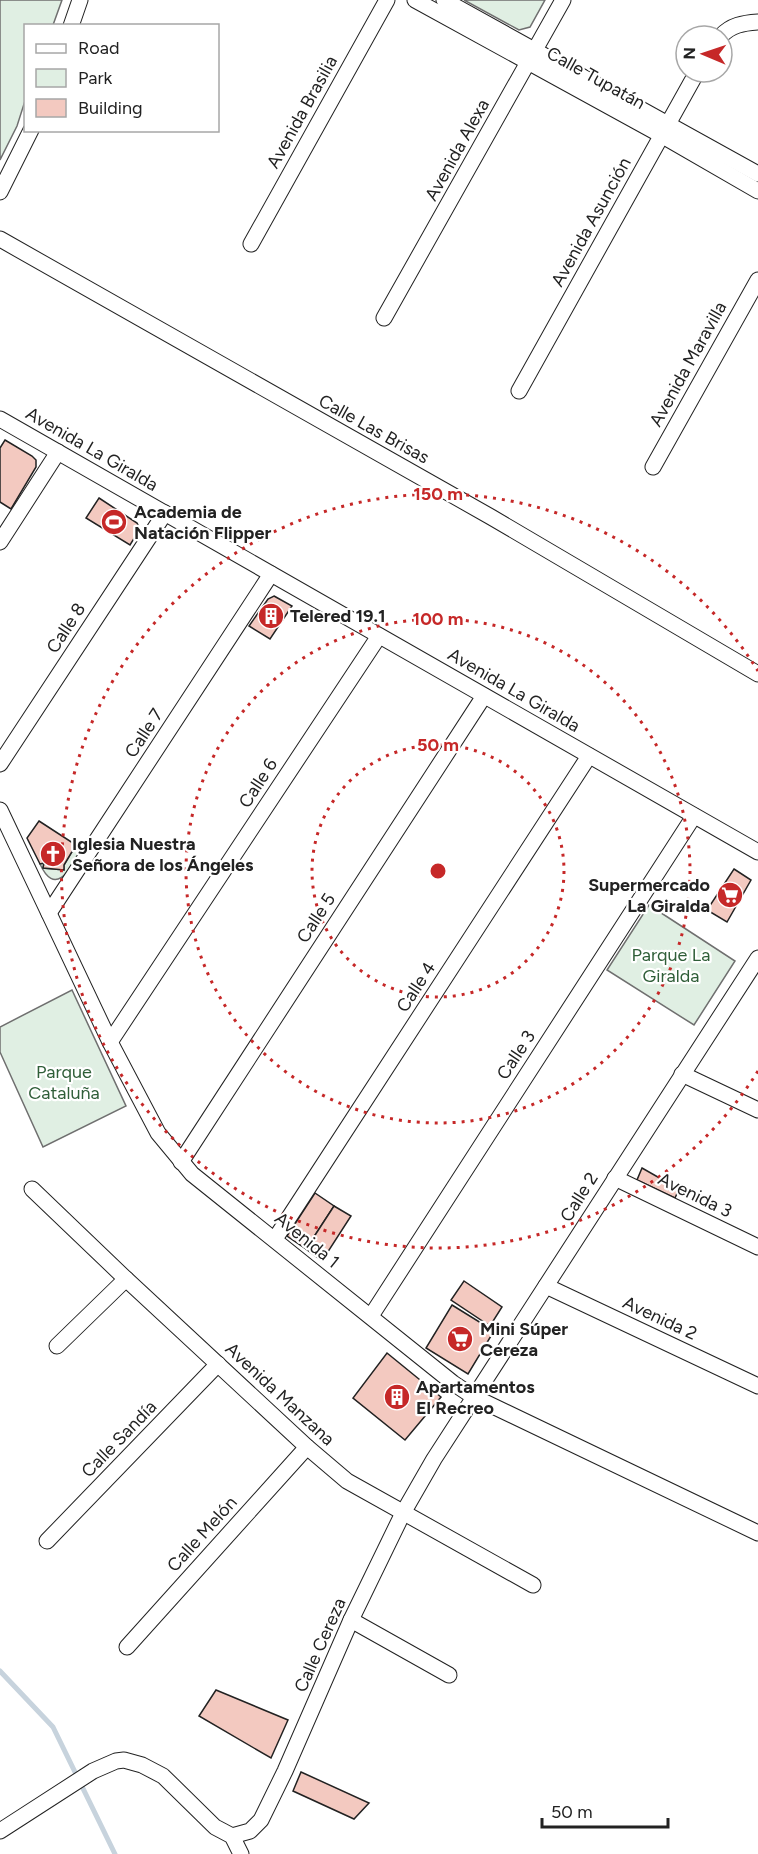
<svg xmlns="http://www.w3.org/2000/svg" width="758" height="1854" font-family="Figtree,sans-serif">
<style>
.green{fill:#e0efe3;stroke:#6f6f6f;stroke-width:1.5}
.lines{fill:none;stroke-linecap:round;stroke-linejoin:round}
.stream{stroke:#c7d3dd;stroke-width:5}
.building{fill:#f3c9c0;stroke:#222;stroke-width:1.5}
.minor-casing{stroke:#222;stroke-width:17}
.minor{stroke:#fff;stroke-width:15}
.ring{fill:none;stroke:#c62828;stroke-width:3;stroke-dasharray:3 6}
.labels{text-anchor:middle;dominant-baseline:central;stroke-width:4.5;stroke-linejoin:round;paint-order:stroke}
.street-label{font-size:18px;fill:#222;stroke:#fff}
.poi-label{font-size:18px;font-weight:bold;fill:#222;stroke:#fff;text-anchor:start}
.park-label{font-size:18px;fill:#2f5e38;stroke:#fff}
.centre{fill:#c62828;stroke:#fff;stroke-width:3}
.ring-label{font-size:18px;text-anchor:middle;font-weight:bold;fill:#c62828;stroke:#fff;stroke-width:4.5;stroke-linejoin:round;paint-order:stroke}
</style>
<rect width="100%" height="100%" fill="#fff"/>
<g class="green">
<polygon points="0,0 62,0 53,25 26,26 25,101 17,126 0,160"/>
<polygon points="464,0 545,0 530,27 519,30"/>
<path d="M76,845L83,848C72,866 56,899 40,864L44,863L43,868L64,870V865Z"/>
<polygon points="649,905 735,961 694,1025 607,970"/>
<polygon points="72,990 126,1106 43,1147 0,1052 0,1027"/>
</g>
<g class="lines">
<polyline class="stream" points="0,1671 53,1727 115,1854"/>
</g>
<g class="building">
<polygon points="5,440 32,456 36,460 36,467 11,509 0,502 0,448"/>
<polygon points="99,498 137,523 139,527 138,532 130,545 86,518"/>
<polygon points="274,596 292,606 270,639 249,626 268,599"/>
<polygon points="39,821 76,845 64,865 64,870 43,868 44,863 40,864 27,838"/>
<polygon points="734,869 751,880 727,922 707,910"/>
<polygon points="642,1168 679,1189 675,1198 637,1180"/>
<polygon points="315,1193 334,1206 306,1249 287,1236"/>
<polygon points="334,1206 351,1216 322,1261 306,1249"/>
<polygon points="464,1281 502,1307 490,1326 451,1300"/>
<polygon points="452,1305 494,1331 468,1374 426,1348"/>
<polygon points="387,1353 441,1397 405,1440 353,1398"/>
<polygon points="216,1690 288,1720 271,1758 199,1716"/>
<polygon points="301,1772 369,1803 354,1819 293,1791"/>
</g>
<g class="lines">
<g class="minor-casing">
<g id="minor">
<polyline points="415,0 661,135 758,191"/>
<polyline points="444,0 758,174"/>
<polyline points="71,26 80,0"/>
<path d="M721,36C731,25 743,23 758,22"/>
<polyline points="0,192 31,130"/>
<polyline points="0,239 491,517 758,674"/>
<polyline points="251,244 387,0"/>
<polyline points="384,318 563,0"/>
<polyline points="519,391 697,72"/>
<polyline points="0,419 758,852"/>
<polyline points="653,467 758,280"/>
<polyline points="0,542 58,452"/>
<polyline points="0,764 165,513"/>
<polyline points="0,810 110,1042 158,1133 192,1174 453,1383 474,1397 758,1533"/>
<polyline points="49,913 271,574"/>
<polyline points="110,1042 379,636"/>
<polyline points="682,1074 758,1110"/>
<polyline points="181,1162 484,696"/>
<polyline points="615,1178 758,1247"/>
<polyline points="32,1189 126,1279 307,1447 347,1481 533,1585"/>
<polyline points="275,1239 589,756"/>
<polyline points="546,1286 758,1386"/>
<polyline points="371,1316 694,816"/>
<polyline points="57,1346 126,1279"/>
<polyline points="47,1541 218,1364"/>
<polyline points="351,1620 449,1675"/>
<polyline points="127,1647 307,1447"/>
<polyline points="0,1831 93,1771 116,1761 124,1760 142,1765 163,1776 215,1827 232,1836 241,1854"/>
<polyline points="232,1836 250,1831 261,1820 285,1771 351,1620 403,1513 434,1459 758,958"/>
</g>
</g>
<use href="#minor" class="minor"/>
</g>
<g class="ring">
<circle cx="438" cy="871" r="126"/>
<circle cx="438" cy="871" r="252"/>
<path d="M758 1071A377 377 0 1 1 758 671"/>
</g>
<defs>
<g id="stadium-disc" transform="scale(1.35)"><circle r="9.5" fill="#c62828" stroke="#fff"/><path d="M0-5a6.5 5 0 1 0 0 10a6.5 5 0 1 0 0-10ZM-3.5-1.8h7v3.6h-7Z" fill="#fff"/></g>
<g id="building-disc" transform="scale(1.35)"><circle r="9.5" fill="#c62828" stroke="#fff"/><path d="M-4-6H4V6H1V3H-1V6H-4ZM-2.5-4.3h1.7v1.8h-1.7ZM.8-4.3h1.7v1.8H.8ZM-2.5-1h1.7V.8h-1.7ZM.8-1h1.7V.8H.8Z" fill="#fff"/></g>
<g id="church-disc" transform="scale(1.35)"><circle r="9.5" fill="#c62828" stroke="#fff"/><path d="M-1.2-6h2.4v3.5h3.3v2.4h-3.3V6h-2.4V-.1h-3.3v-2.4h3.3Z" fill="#fff"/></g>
<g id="supermarket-disc" transform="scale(1.35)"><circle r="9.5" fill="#c62828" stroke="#fff"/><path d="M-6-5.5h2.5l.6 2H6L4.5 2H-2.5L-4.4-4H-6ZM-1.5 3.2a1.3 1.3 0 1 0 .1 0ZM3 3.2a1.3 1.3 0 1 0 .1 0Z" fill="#fff"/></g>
</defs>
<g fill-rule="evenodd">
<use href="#stadium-disc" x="114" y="522"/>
<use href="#building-disc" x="271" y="616"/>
<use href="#church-disc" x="53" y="854"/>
<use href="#supermarket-disc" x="730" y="895"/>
<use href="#supermarket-disc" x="460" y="1339"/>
<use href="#building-disc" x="397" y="1397"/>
</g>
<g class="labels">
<g class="street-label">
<text transform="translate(596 78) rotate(29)">Calle Tupatán</text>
<text transform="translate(302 112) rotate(-61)">Avenida Brasilia</text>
<text transform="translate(457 150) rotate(-61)">Avenida Alexa</text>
<text transform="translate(591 222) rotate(-61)">Avenida Asunción</text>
<text transform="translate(688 364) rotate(-61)">Avenida Maravilla</text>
<text transform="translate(374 429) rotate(29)">Calle Las Brisas</text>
<text transform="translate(92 449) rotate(30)">Avenida La Giralda</text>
<text transform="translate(66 628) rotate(-57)">Calle 8</text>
<text transform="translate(514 690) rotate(30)">Avenida La Giralda</text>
<text transform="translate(144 733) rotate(-57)">Calle 7</text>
<text transform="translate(258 783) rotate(-57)">Calle 6</text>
<text transform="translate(316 918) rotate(-57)">Calle 5</text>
<text transform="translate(416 987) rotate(-57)">Calle 4</text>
<text transform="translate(516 1055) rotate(-57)">Calle 3</text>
<text transform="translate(695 1195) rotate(26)">Avenida 3</text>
<text transform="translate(579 1197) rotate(-58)">Calle 2</text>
<text transform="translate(307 1240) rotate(39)">Avenida 1</text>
<text transform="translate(660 1318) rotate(25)">Avenida 2</text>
<text transform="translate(280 1394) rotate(43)">Avenida Manzana</text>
<text transform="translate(119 1439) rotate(-46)">Calle Sandía</text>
<text transform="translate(202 1534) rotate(-48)">Calle Melón</text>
<text transform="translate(320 1645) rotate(-66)">Calle Cereza</text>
</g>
<g class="poi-label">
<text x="134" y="512">Academia de<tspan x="134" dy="21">Natación Flipper</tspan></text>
<text x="290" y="616">Telered 19.1</text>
<text x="72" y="844">Iglesia Nuestra<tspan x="72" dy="21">Señora de los Ángeles</tspan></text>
<text x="710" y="885" text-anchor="end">Supermercado<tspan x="710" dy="21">La Giralda</tspan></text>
<text x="480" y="1329">Mini Súper<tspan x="480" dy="21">Cereza</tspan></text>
<text x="416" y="1387">Apartamentos<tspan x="416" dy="21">El Recreo</tspan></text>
</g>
<g class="park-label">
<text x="671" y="955">Parque La<tspan x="671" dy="21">Giralda</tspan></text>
<text x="64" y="1072">Parque<tspan x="64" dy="21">Cataluña</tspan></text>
</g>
</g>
<circle cx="438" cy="871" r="9" class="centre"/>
<g class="ring-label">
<text x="438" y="500">150 m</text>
<text x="438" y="625">100 m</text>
<text x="438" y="751">50 m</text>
</g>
<rect x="24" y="24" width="195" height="108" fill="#ffffff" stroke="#a7a7a7" stroke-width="1.5"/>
<rect x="36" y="44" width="30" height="9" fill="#ffffff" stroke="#a7a7a7" stroke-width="1.5"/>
<text x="78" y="54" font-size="18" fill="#222222">Road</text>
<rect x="36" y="69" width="30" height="18" fill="#e0efe3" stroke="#a7a7a7" stroke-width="1.5"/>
<text x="78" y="84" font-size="18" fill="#222222">Park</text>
<rect x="36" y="99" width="30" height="18" fill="#f3c9c0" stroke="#a7a7a7" stroke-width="1.5"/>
<text x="78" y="114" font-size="18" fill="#222222">Building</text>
<g transform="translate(704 54) rotate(272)"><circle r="28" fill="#ffffff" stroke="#a7a7a7" stroke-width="1.5"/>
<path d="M0-4.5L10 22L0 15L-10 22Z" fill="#c62828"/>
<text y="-9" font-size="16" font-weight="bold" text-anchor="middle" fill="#222222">N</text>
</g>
<path d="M542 1818v9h126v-9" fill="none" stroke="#222222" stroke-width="3"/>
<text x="551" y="1818" font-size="18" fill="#222222" stroke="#ffffff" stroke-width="4.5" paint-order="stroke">50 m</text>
</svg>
